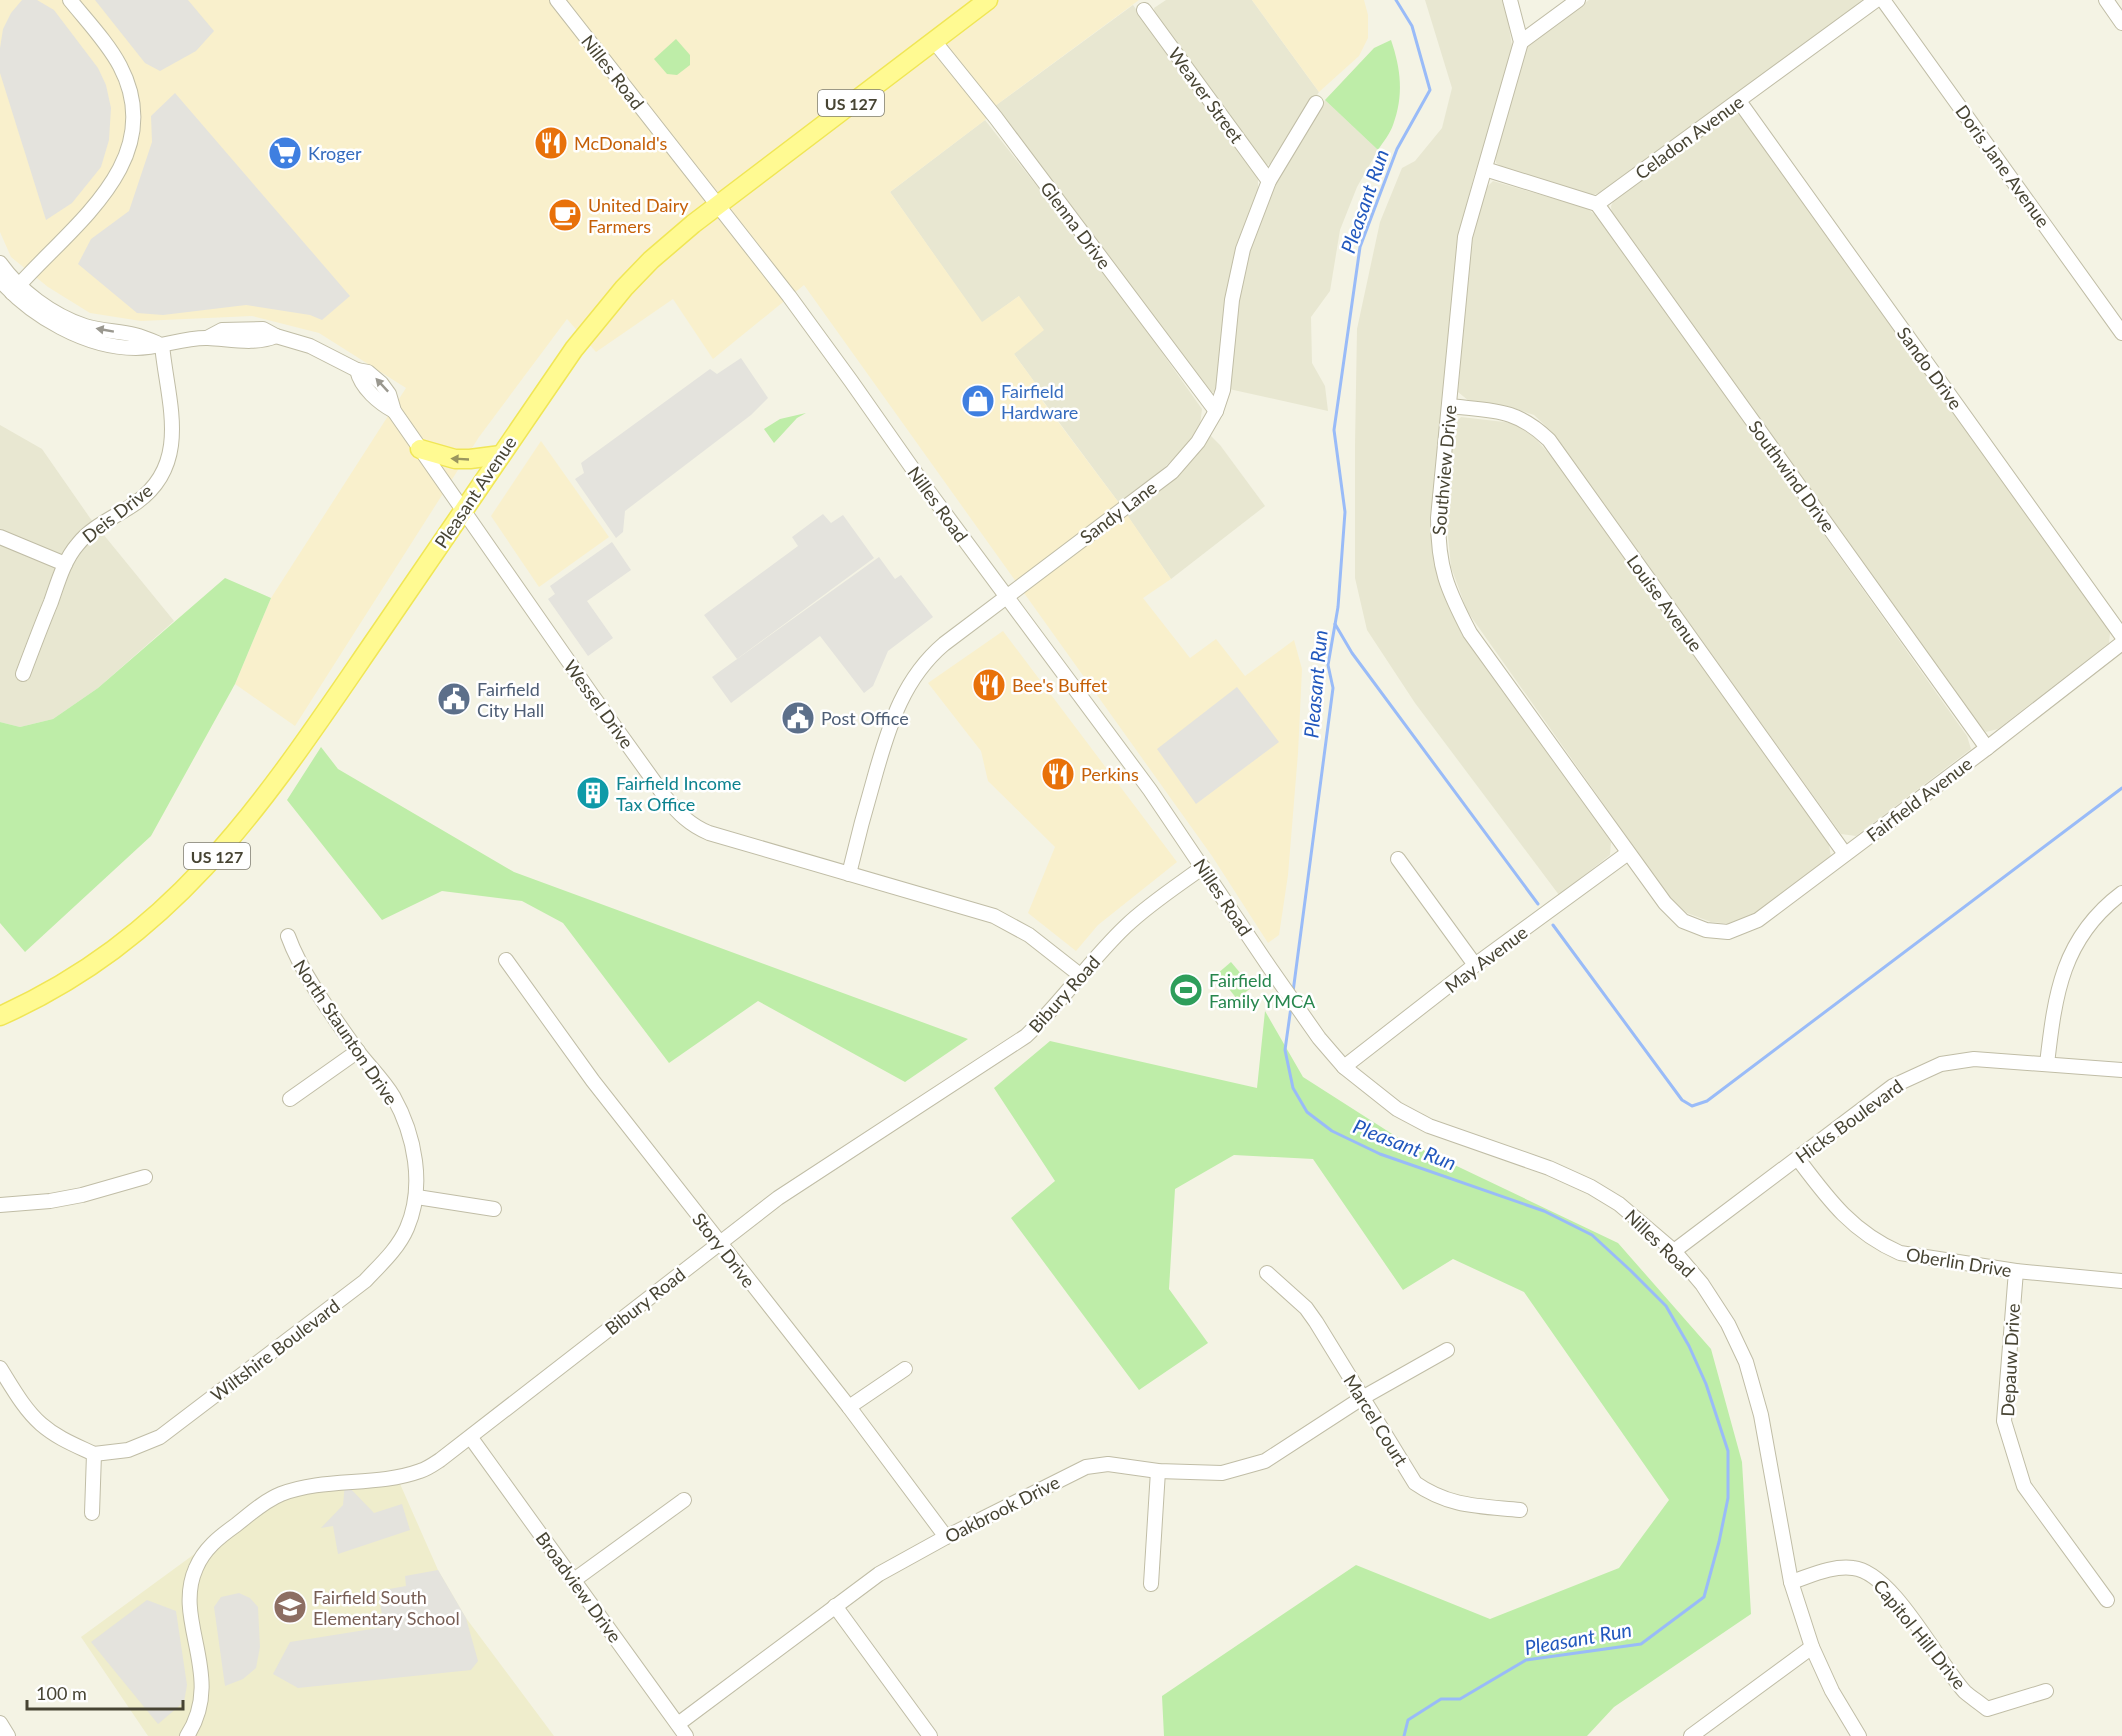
<svg xmlns="http://www.w3.org/2000/svg" width="2122" height="1736" font-family="Lato,sans-serif">
<style>
.residential{fill:#e8e7d1}
.commercial{fill:#f9f0cc}
.education{fill:#efedcc}
.green{fill:#beeda8}
.parking{fill:#e4e3dd}
.lines{fill:none;stroke-linecap:round;stroke-linejoin:round}
.stream{stroke:#99bbf8;stroke-width:3}
.minor-casing{stroke:#c0bda6;stroke-width:16}
.major-casing{stroke:#f0e656;stroke-width:21}
.minor{stroke:#fff;stroke-width:14}
.major{stroke:#fffa92;stroke-width:18}
.oneway{fill:#9a988f}
.oneway2{fill:#9a965e}
.labels{text-anchor:middle;dominant-baseline:central;stroke-width:5;stroke-linejoin:round;paint-order:stroke}
.shield{fill:#fff;stroke:#7e7c70;stroke-width:1.5}
.shield-label{font-size:16px;font-weight:bold;fill:#474433}
.street-label{font-size:18px;fill:#474433;stroke:#fff}
.food-label{font-size:18px;fill:#c56008;stroke:#fff;text-anchor:start}
.shop-label{font-size:18px;fill:#366cbe;stroke:#fff;text-anchor:start}
.service-label{font-size:18px;fill:#4e5e75;stroke:#fff;text-anchor:start}
.culture-label{font-size:18px;fill:#0d838f;stroke:#fff;text-anchor:start}
.leisure-label{font-size:18px;fill:#27864d;stroke:#fff;text-anchor:start}
.education-label{font-size:18px;fill:#785e54;stroke:#fff;text-anchor:start}
.water-label{font-size:20px;font-style:italic;fill:#2157bd;stroke:#fff}
</style>
<rect width="100%" height="100%" fill="#f4f3e4"/>
<g class="residential">
<polygon points="1166,0 1252,0 1319,92 1274,163 1267,165 1260,162 1155,16 1154,8"/>
<polygon points="1425,0 1502,0 1508,21 1512,46 1500,96 1474,176 1458,237 1431,523 1439,581 1462,635 1611,842 1610,855 1559,895 1415,703 1367,630 1355,578 1355,445 1357,329 1380,222 1402,168 1415,161 1442,128 1452,88"/>
<polygon points="1589,0 1862,0 1859,7 1612,187 1596,194 1585,195 1504,168 1496,163 1495,155 1524,51 1534,40"/>
<polygon points="1133,5 1258,176 1258,195 1225,297 1219,380 1215,391 1210,394 1205,391 995,106"/>
<polygon points="1325,100 1378,150 1357,187 1340,230 1330,291 1311,317 1312,363 1325,386 1328,411 1229,389 1234,309 1247,254 1273,189"/>
<polygon points="1738,114 1743,117 2107,625 2110,633 2109,643 1998,729 1986,732 1976,723 1612,216 1611,206 1615,198 1731,115"/>
<polygon points="985,120 1112,282 1202,409 1200,425 1188,444 1162,470 1119,503 1032,386 1035,383 1014,354 1019,296 982,323 890,192"/>
<polygon points="1493,181 1587,208 1599,218 1967,736 1971,749 1856,836 1841,834 1551,431 1534,415 1507,406 1469,401 1458,392 1471,244 1485,189"/>
<polygon points="1461,417 1513,423 1534,437 1552,457 1829,844 1831,858 1750,917 1734,924 1711,922 1687,913 1670,898 1467,611 1451,567 1447,525 1454,424"/>
<polygon points="0,425 42,449 90,518 174,621 98,688 53,719 20,727 0,722"/>
<polygon points="1209,434 1220,445 1265,506 1171,579 1126,514"/>
</g>
<g class="commercial">
<polygon points="0,0 1139,0 995,106 985,120 890,192 982,322 1019,296 1044,330 1014,354 1036,384 1032,387 1119,503 1171,579 1143,598 1190,658 1216,639 1245,676 1294,640 1302,669 1298,753 1288,875 1279,935 1268,943 1212,856 804,285 713,359 673,299 596,352 567,319 479,437 295,726 235,684 271,598 406,388 319,333 252,316 141,321 90,313 48,287 11,257 0,232"/>
<polygon points="1252,0 1364,0 1368,15 1368,38 1359,56 1319,92"/>
<polygon points="541,441 609,537 539,587 491,516"/>
<polygon points="1003,631 1177,862 1098,925 1076,951 1028,913 1055,847 988,781 981,751 928,683"/>
</g>
<polygon class="education" points="397,1477 438,1570 466,1618 554,1736 148,1736 81,1637 267,1501"/>
<g class="green">
<polygon points="676,39 690,55 690,65 677,75 667,74 654,59"/>
<path d="M1391,40C1401,69 1404,96 1393,125C1390,134 1383,142 1378,150L1325,100L1374,48Z"/>
<polygon points="806,413 797,418 774,443 764,429 780,419"/>
<polygon points="225,578 271,598 235,684 151,836 25,952 0,923 0,722 20,727 53,719 98,688"/>
<polygon points="321,747 338,769 514,872 968,1039 905,1082 758,1001 669,1063 563,923 522,901 442,891 382,920 287,800"/>
<polygon points="1231,962 1252,987 1237,999 1217,974"/>
<polygon points="1265,1011 1303,1077 1400,1139 1618,1243 1711,1349 1742,1462 1751,1614 1614,1707 1587,1736 1164,1736 1162,1696 1356,1565 1490,1619 1619,1568 1669,1500 1524,1292 1453,1259 1403,1290 1313,1159 1234,1155 1175,1189 1169,1289 1208,1343 1139,1390 1011,1218 1055,1181 994,1088 1050,1041 1257,1088"/>
</g>
<g class="parking">
<polygon points="22,0 37,0 54,10 98,68 106,85 111,108 109,140 101,167 72,203 46,220 0,73 0,48 3,29 11,13"/>
<polygon points="95,0 188,0 214,31 196,51 160,71 145,63"/>
<polygon points="175,93 350,296 322,320 310,315 246,305 163,315 137,313 78,264 91,239 129,211 152,142 151,116"/>
<polygon points="741,358 768,398 751,415 625,511 623,532 616,538 575,479 584,473 581,463 710,369 717,374"/>
<polygon points="823,514 831,523 843,515 874,558 737,659 704,615 798,546 792,537"/>
<polygon points="612,542 631,570 587,601 613,638 588,656 548,599 555,594 550,586"/>
<polygon points="879,557 895,579 901,575 933,617 888,651 873,686 864,693 820,636 731,703 712,677"/>
<polygon points="1237,687 1279,742 1196,804 1157,749"/>
<polygon points="345,1483 374,1513 402,1504 410,1530 338,1554 333,1526 321,1528 343,1505"/>
<polygon points="438,1570 466,1618 478,1661 471,1670 298,1688 273,1674 290,1642 384,1627 378,1591 406,1586 405,1576"/>
<polygon points="239,1593 250,1598 258,1607 260,1647 256,1668 243,1679 225,1686 214,1607 221,1597"/>
<polygon points="147,1600 176,1611 187,1685 184,1702 158,1724 91,1642"/>
</g>
<g class="lines">
<g class="stream">
<polyline points="1335,624 1352,653 1538,904"/>
<polyline points="1553,925 1682,1100 1692,1106 1707,1101 2122,788"/>
<polyline points="1293,992 1333,688 1328,665 1338,607 1345,512 1334,430 1360,247 1397,149 1430,90 1412,26 1396,0"/>
<polyline points="1291,1007 1285,1050 1293,1088 1307,1112 1332,1131 1380,1154 1544,1211 1592,1235 1630,1270 1666,1306 1689,1346 1706,1384 1728,1451 1728,1498 1719,1542 1704,1597 1641,1644 1526,1660 1460,1699 1441,1699 1408,1720 1404,1736"/>
</g>
<g class="minor-casing">
<g id="minor">
<polyline points="557,0 789,296 851,381 929,492 1150,790 1270,968 1319,1038 1344,1067 1397,1109 1429,1126 1549,1168 1591,1187 1619,1204 1674,1251 1702,1284 1728,1324 1746,1362 1761,1415 1791,1582 1812,1647 1832,1691 1859,1736"/>
<path d="M1510,0L1521,42L1465,237L1438,518C1438,568 1447,589 1470,633L1665,903L1683,921L1706,930L1728,932L1758,920L1987,748L2122,643"/>
<polyline points="1883,0 2122,333"/>
<polyline points="2106,0 2122,23"/>
<polyline points="1144,10 1269,181"/>
<polyline points="934,41 996,118 1216,411"/>
<polyline points="1521,42 1578,0"/>
<polyline points="1739,101 2122,636"/>
<polyline points="1485,169 1597,204"/>
<polyline points="1597,204 1987,748"/>
<polyline points="1597,204 1876,0"/>
<path d="M0,263C20,291 52,315 85,326C101,331 119,331 135,335C143,337 150,340 157,343"/>
<path d="M0,280C31,316 86,348 136,348C160,348 184,337 208,338C230,339 255,345 276,336"/>
<path d="M12,293C65,230 171,163 120,66C108,43 87,21 70,0"/>
<path d="M207,338L222,330L263,329L276,336L310,346L357,370L368,372L381,383L389,394L394,411L592,695L666,798C679,814 690,825 709,833L994,916L1029,935L1080,975"/>
<path d="M357,370C361,388 379,403 394,411"/>
<path d="M1449,406C1493,411 1516,408 1549,440L1845,854"/>
<polyline points="0,537 65,564"/>
<path d="M23,674C32,650 41,626 51,602C58,582 64,560 78,544C93,525 118,516 137,502C192,462 167,400 162,345"/>
<polyline points="1398,859 1475,965"/>
<path d="M849,874C857,840 866,806 876,772C890,723 904,678 944,644L1172,472L1198,442L1216,411L1223,390L1232,300L1243,249L1269,181L1316,103"/>
<polyline points="506,960 593,1081 849,1407 946,1537"/>
<path d="M2047,1064C2055,994 2062,938 2122,893"/>
<polyline points="1344,1067 1475,965 1628,853"/>
<polyline points="290,1099 358,1051"/>
<path d="M1798,1159C1828,1199 1852,1232 1900,1253L2016,1271L2122,1281"/>
<polyline points="417,1197 494,1209"/>
<polyline points="0,1205 50,1201 82,1195 145,1177"/>
<polyline points="1674,1251 1893,1086 1941,1064 1974,1059 2122,1070"/>
<polyline points="2016,1271 2004,1421 2024,1486 2107,1600"/>
<path d="M1267,1273L1306,1308L1316,1322L1415,1483C1449,1507 1480,1506 1520,1510"/>
<path d="M0,1368C12,1387 24,1409 41,1424C57,1438 75,1445 94,1454"/>
<polyline points="849,1407 905,1369"/>
<polyline points="471,1438 686,1736"/>
<path d="M94,1454L128,1450L160,1437L365,1281C380,1265 398,1249 407,1228C425,1186 415,1135 393,1096C384,1081 370,1067 359,1053C335,1019 302,975 288,936"/>
<polyline points="92,1513 94,1454"/>
<polyline points="574,1580 684,1500"/>
<path d="M1791,1582C1810,1576 1833,1565 1853,1568C1893,1572 1938,1663 1965,1692C1972,1698 1980,1703 1987,1709L2046,1691"/>
<polyline points="1151,1584 1158,1471"/>
<polyline points="835,1606 930,1736"/>
<polyline points="0,1723 8,1736"/>
<polyline points="678,1724 879,1574 946,1537 1086,1467 1108,1464 1158,1471 1222,1473 1265,1461 1362,1398 1447,1350"/>
<path d="M187,1736C226,1676 172,1621 196,1568C204,1549 219,1537 236,1525C250,1514 264,1501 281,1494C325,1477 376,1487 420,1471C427,1469 434,1464 440,1460L778,1198L1026,1036C1062,1002 1090,960 1126,926C1149,904 1177,886 1203,867"/>
<polyline points="1691,1736 1812,1647"/>
</g>
</g>
<g class="major-casing">
<g id="major">
<polyline points="420,449 455,459 470,459 501,455"/>
<path d="M0,1016C181,935 269,794 377,637C443,542 508,445 574,349L624,288L651,260L693,224L988,0"/>
</g>
</g>
<use href="#minor" class="minor"/>
<use href="#major" class="major"/>
</g>
<defs><path id="oneway-solid" d="M-6-.8H1V-3.2L6.5 0L1 3.2V.8H-6Z" transform="scale(1.5)"/></defs>
<g class="oneway">
<use href="#oneway-solid" transform="translate(105 330) rotate(-170)"/>
<use href="#oneway-solid" transform="translate(382 385) rotate(-133)"/>
</g>
<use class="oneway2" href="#oneway-solid" transform="translate(460 459) rotate(-177)"/>
<defs>
<g id="restaurant-disc" transform="scale(1.725)"><circle r="9.5" fill="#e8710a" stroke="#fff"/><path d="M-5-6h1v4h1v-4h1v4h1v-4h1v5L-1.5 .5V6h-2V.5L-5-1ZM5-6V6H3V1.5H1.5Q1.5-4 5-6Z" fill="#fff"/></g>
<g id="supermarket-disc" transform="scale(1.725)"><circle r="9.5" fill="#3f7fe0" stroke="#fff"/><path d="M-6-5.5h2.5l.6 2H6L4.5 2H-2.5L-4.4-4H-6ZM-1.5 3.2a1.3 1.3 0 1 0 .1 0ZM3 3.2a1.3 1.3 0 1 0 .1 0Z" fill="#fff"/></g>
<g id="cafe-disc" transform="scale(1.725)"><circle r="9.5" fill="#e8710a" stroke="#fff"/><path d="M-5.5-4.5H6V0H3Q3 3.5 0 3.5H-2.5Q-5.5 3.5-5.5 0ZM3-3.2v2h1.7v-2ZM-6 4.5H4V6H-6Z" fill="#fff"/></g>
<g id="shop-disc" transform="scale(1.725)"><circle r="9.5" fill="#3f7fe0" stroke="#fff"/><path d="M-5-2.5h2.3a2.7 3.5 0 0 1 5.4 0H5L5.5 6h-11ZM-1.5-2.5h3a1.5 2.3 0 0 0-3 0Z" fill="#fff"/></g>
<g id="civic-disc" transform="scale(1.725)"><circle r="9.5" fill="#5c6f8a" stroke="#fff"/><path d="M-.6-6.5H3V-4.5H.6V-3L4-1V1h2V6H-6V1h2V-1L-.6-3ZM-1.2 2.5V6h2.4V2.5Z" fill="#fff"/></g>
<g id="building-disc" transform="scale(1.725)"><circle r="9.5" fill="#0f9aa8" stroke="#fff"/><path d="M-4-6H4V6H1V3H-1V6H-4ZM-2.5-4.3h1.7v1.8h-1.7ZM.8-4.3h1.7v1.8H.8ZM-2.5-1h1.7V.8h-1.7ZM.8-1h1.7V.8H.8Z" fill="#fff"/></g>
<g id="stadium-disc" transform="scale(1.725)"><circle r="9.5" fill="#2e9e5b" stroke="#fff"/><path d="M0-5a6.5 5 0 1 0 0 10a6.5 5 0 1 0 0-10ZM-3.5-1.8h7v3.6h-7Z" fill="#fff"/></g>
<g id="school-disc" transform="scale(1.725)"><circle r="9.5" fill="#8d6e63" stroke="#fff"/><path d="M0-5L7-2L0 1L-7-2ZM-4 1L0 2.5L4 1V4Q0 6-4 4Z" fill="#fff"/></g>
</defs>
<g fill-rule="evenodd">
<use href="#restaurant-disc" x="551" y="143"/>
<use href="#supermarket-disc" x="285" y="153"/>
<use href="#cafe-disc" x="565" y="215"/>
<use href="#shop-disc" x="978" y="401"/>
<use href="#restaurant-disc" x="989" y="685"/>
<use href="#civic-disc" x="454" y="699"/>
<use href="#civic-disc" x="798" y="718"/>
<use href="#restaurant-disc" x="1058" y="774"/>
<use href="#building-disc" x="593" y="793"/>
<use href="#stadium-disc" x="1186" y="990"/>
<use href="#school-disc" x="290" y="1607"/>
</g>
<g class="labels">
<g class="shield">
<rect x="818" y="90" width="66" height="26" rx="4.5"/>
<rect x="184" y="843" width="66" height="26" rx="4.5"/>
</g>
<g class="shield-label">
<text x="851" y="103">US 127</text>
<text x="217" y="856">US 127</text>
</g>
<g class="street-label">
<text transform="translate(613 72) rotate(52)">Nilles Road</text>
<text transform="translate(1206 95) rotate(54)">Weaver Street</text>
<text transform="translate(1689 137) rotate(-36)">Celadon Avenue</text>
<text transform="translate(2003 166) rotate(54)">Doris Jane Avenue</text>
<text transform="translate(1076 225) rotate(53)">Glenna Drive</text>
<text transform="translate(1930 368) rotate(54)">Sando Drive</text>
<text transform="translate(1444 470) rotate(-85)">Southview Drive</text>
<text transform="translate(1792 476) rotate(54)">Southwind Drive</text>
<text transform="translate(475 492) rotate(-56)">Pleasant Avenue</text>
<text transform="translate(938 504) rotate(54)">Nilles Road</text>
<text transform="translate(1118 512) rotate(-37)">Sandy Lane</text>
<text transform="translate(117 513) rotate(-38)">Deis Drive</text>
<text transform="translate(1665 603) rotate(54)">Louise Avenue</text>
<text transform="translate(599 704) rotate(54)">Wessel Drive</text>
<text transform="translate(1919 799) rotate(-37)">Fairfield Avenue</text>
<text transform="translate(1223 897) rotate(56)">Nilles Road</text>
<text transform="translate(1486 959) rotate(-37)">May Avenue</text>
<text transform="translate(1064 994) rotate(-48)">Bibury Road</text>
<text transform="translate(346 1032) rotate(56)">North Staunton Drive</text>
<text transform="translate(1849 1121) rotate(-36)">Hicks Boulevard</text>
<text transform="translate(1660 1243) rotate(44)">Nilles Road</text>
<text transform="translate(724 1250) rotate(52)">Story Drive</text>
<text transform="translate(1959 1262) rotate(9)">Oberlin Drive</text>
<text transform="translate(645 1301) rotate(-38)">Bibury Road</text>
<text transform="translate(275 1350) rotate(-37)">Wiltshire Boulevard</text>
<text transform="translate(2010 1360) rotate(-87)">Depauw Drive</text>
<text transform="translate(1376 1420) rotate(58)">Marcel Court</text>
<text transform="translate(1002 1509) rotate(-27)">Oakbrook Drive</text>
<text transform="translate(579 1587) rotate(54)">Broadview Drive</text>
<text transform="translate(1920 1634) rotate(51)">Capitol Hill Drive</text>
</g>
<g class="food-label">
<text x="574" y="143">McDonald's</text>
<text x="588" y="205">United Dairy<tspan x="588" dy="21">Farmers</tspan></text>
<text x="1012" y="685">Bee's Buffet</text>
<text x="1081" y="774">Perkins</text>
</g>
<g class="shop-label">
<text x="308" y="153">Kroger</text>
<text x="1001" y="391">Fairfield<tspan x="1001" dy="21">Hardware</tspan></text>
</g>
<g class="service-label">
<text x="477" y="689">Fairfield<tspan x="477" dy="21">City Hall</tspan></text>
<text x="821" y="718">Post Office</text>
</g>
<g class="culture-label">
<text x="616" y="783">Fairfield Income<tspan x="616" dy="21">Tax Office</tspan></text>
</g>
<g class="leisure-label">
<text x="1209" y="980">Fairfield<tspan x="1209" dy="21">Family YMCA</tspan></text>
</g>
<g class="education-label">
<text x="313" y="1597">Fairfield South<tspan x="313" dy="21">Elementary School</tspan></text>
</g>
<g class="water-label">
<text transform="translate(1364 201) rotate(-71)">Pleasant Run</text>
<text transform="translate(1315 684) rotate(-85)">Pleasant Run</text>
<text transform="translate(1405 1144) rotate(21)">Pleasant Run</text>
<text transform="translate(1578 1638) rotate(-10)">Pleasant Run</text>
</g>
</g>
<path d="M27 1700v9h156v-9" fill="none" stroke="#474433" stroke-width="3"/>
<text x="36" y="1700" font-size="18" fill="#474433" stroke="#ffffff" stroke-width="4.5" paint-order="stroke">100 m</text>
</svg>
